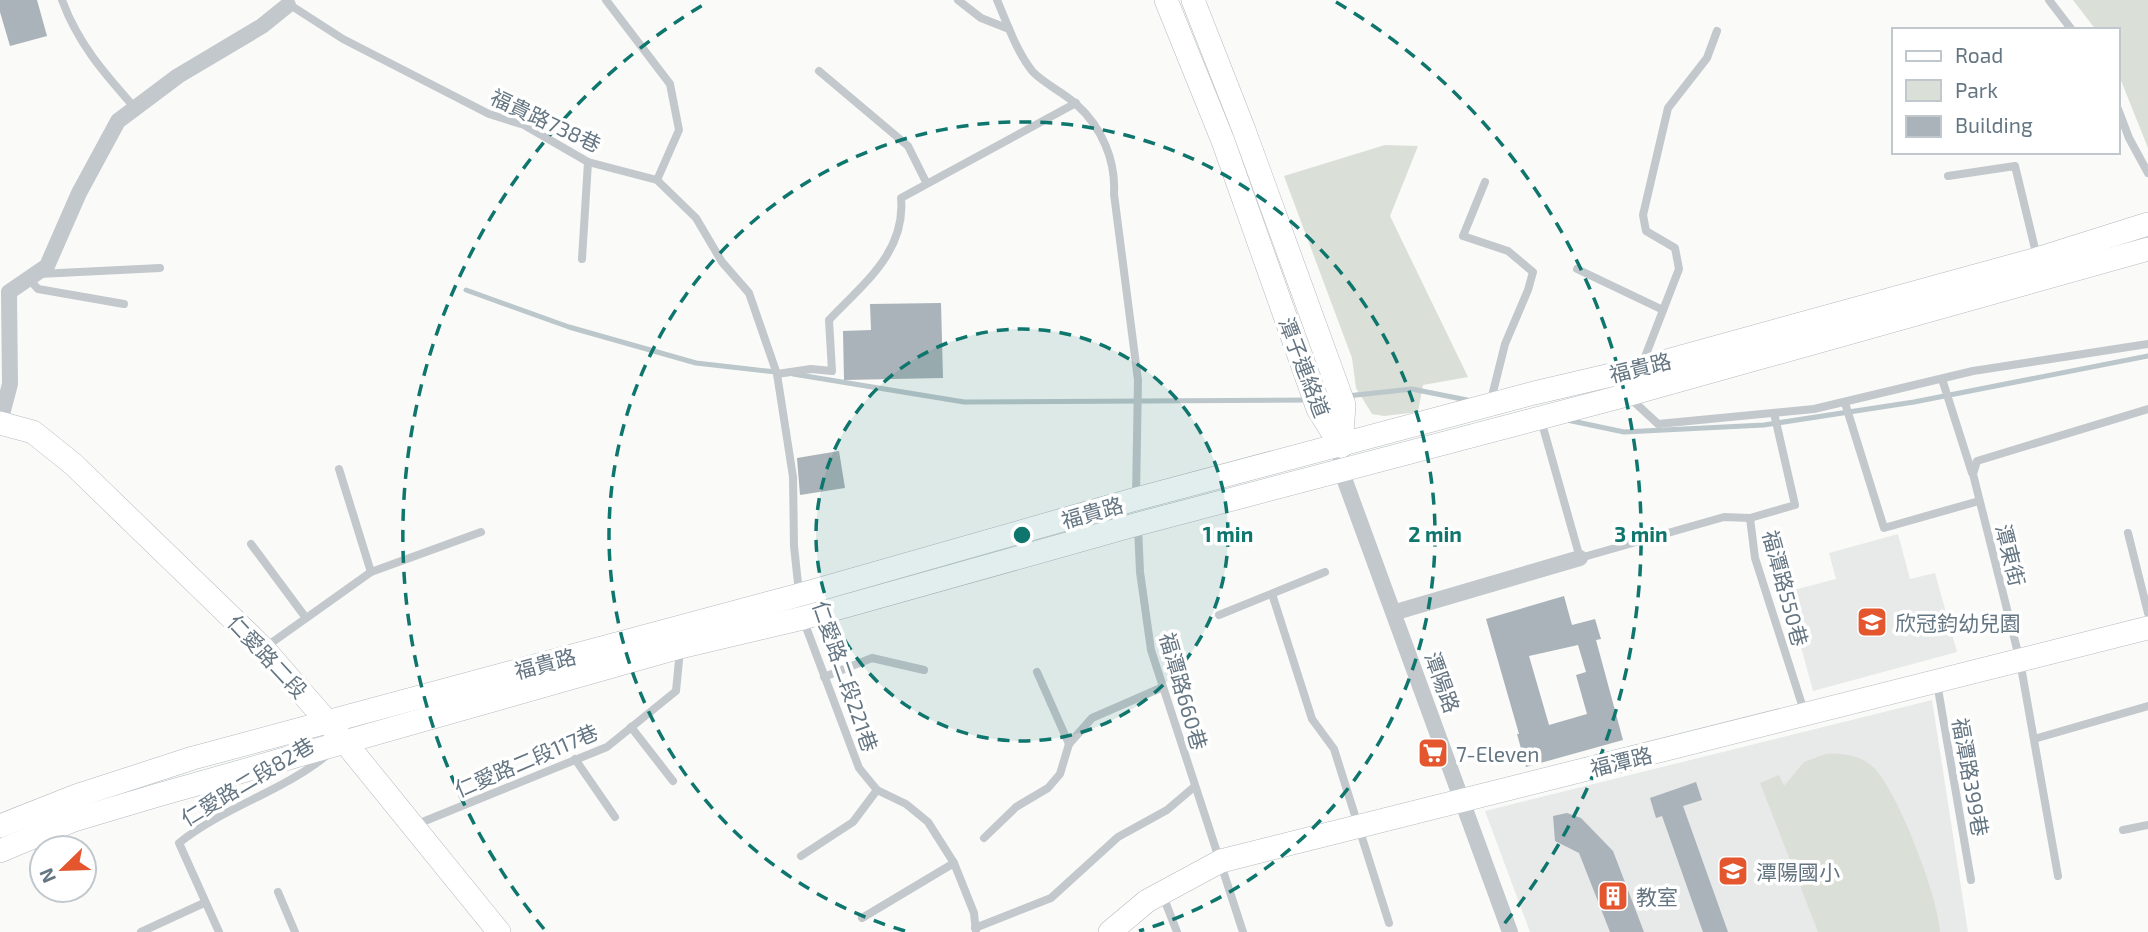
<svg xmlns="http://www.w3.org/2000/svg" width="2148" height="932" font-family="'Exo 2','Noto Sans TC',sans-serif">
<style>
.built{fill:#e8e9e9}
.green{fill:#dadfd7}
.lines{fill:none;stroke-linecap:round;stroke-linejoin:round}
.stream{stroke:#bbc7cb;stroke-width:5}
.building{fill:#aab3b9;fill-rule:evenodd}
.secondary-casing{stroke:#b3babf;stroke-width:24}
.lane{stroke:#c3c8cc;stroke-width:8}
.street{stroke:#c3c8cc;stroke-width:16}
.secondary{stroke:#fff;stroke-width:23}
.ring{fill:none;stroke:#0f766e;stroke-width:3.5;stroke-dasharray:12 9}
.labels{text-anchor:middle;dominant-baseline:central;stroke-width:7;stroke-linejoin:round;paint-order:stroke}
.street-label{font-size:21px;fill:#657683;stroke:#fff}
.poi-label{font-size:21px;fill:#657683;stroke:#fff;text-anchor:start}
.centre{fill:#0f766e;stroke:#fff;stroke-width:3.5}
.ring-label{font-size:21px;text-anchor:middle;font-weight:bold;fill:#0f766e;stroke:#fff;stroke-width:7;stroke-linejoin:round;paint-order:stroke}
</style>
<rect width="100%" height="100%" fill="#fafaf8"/>
<g class="built">
<polygon points="1898,534 1910,579 1935,573 1957,652 1813,691 1786,592 1836,579 1829,553"/>
<polygon points="1932,700 1968,932 1530,932 1485,811"/>
</g>
<g class="green">
<polygon points="2073,0 2148,0 2148,148 2118,73 2118,30 2096,30"/>
<polygon points="1385,145 1418,146 1390,216 1468,377 1423,385 1418,412 1384,416 1372,414 1356,388 1352,358 1284,176"/>
<path d="M1826,754C1843,753 1859,755 1872,766C1897,788 1939,899 1940,932H1818L1760,783L1779,775L1784,786L1804,762Z"/>
</g>
<g class="lines">
<g class="stream">
<polyline points="466,290 569,327 696,363 776,372"/>
<polyline points="793,374 964,402 1309,400"/>
<polyline points="1347,396 1412,389 1472,401"/>
<polyline points="1567,420 1624,432 1764,425 1914,402 2148,356"/>
</g>
</g>
<g class="building">
<polygon points="0,0 37,0 47,36 10,46 0,12"/>
<polygon points="941,303 943,378 844,380 843,331 871,330 870,304"/>
<polygon points="839,451 845,488 800,495 797,458"/>
<path d="M1564,596L1572,625L1595,619L1601,639L1596,640L1623,740L1526,767L1517,734H1519L1486,619ZM1578,645L1586,672L1576,675L1587,714L1549,725L1529,656Z"/>
<polygon points="1696,782 1702,800 1683,806 1728,932 1703,932 1662,816 1656,818 1650,798"/>
<polygon points="1567,813 1581,818 1613,851 1644,932 1610,932 1579,853 1555,841 1553,816"/>
</g>
<g class="lines">
<g class="secondary-casing">
<g id="secondary">
<polyline points="1166,0 1223,141 1318,409 1341,446"/>
<polyline points="1193,0 1244,130 1344,405 1341,446"/>
<polyline points="0,423 33,432 73,464 264,649 344,741 499,932"/>
<polyline points="0,826 76,796 193,758 799,595 1136,499 1534,393 1641,368 2037,259 2148,224"/>
<polyline points="0,851 74,820 158,795 680,647 803,618 1138,524 1627,395 2148,249"/>
<polyline points="1110,932 1147,901 1221,861 2148,628"/>
</g>
</g>
<g class="lane">
<path d="M62,0C78,44 105,74 135,108"/>
<polyline points="606,0 670,84 679,130 657,180"/>
<polyline points="958,0 981,18 1009,29"/>
<path d="M997,0C1007,23 1017,53 1033,72C1046,85 1063,92 1076,104C1102,127 1116,161 1114,194L1138,380L1136,496"/>
<polyline points="2049,0 2072,30"/>
<polyline points="287,3 343,39 489,114 524,125 588,162 657,180 696,218 722,262 749,293 777,374 793,477 794,546 799,593"/>
<polyline points="819,71 908,146 926,182"/>
<polyline points="2118,109 2129,138 2148,173"/>
<polyline points="1948,176 2015,166 2037,257"/>
<polyline points="1485,182 1463,236 1508,251 1533,272 1528,290 1505,344 1491,400"/>
<polyline points="582,259 588,162"/>
<polyline points="1577,269 1663,310"/>
<polyline points="39,274 160,268"/>
<polyline points="29,279 38,289 124,304"/>
<polyline points="1643,362 1679,269 1675,248 1646,231 1643,215 1668,108 1707,58 1717,31"/>
<path d="M777,374L811,369L832,371L829,320C863,284 906,252 901,198L1076,103"/>
<polyline points="1942,379 1972,473"/>
<polyline points="1630,398 1658,424 1814,409 1973,371 2148,344"/>
<polyline points="1845,403 1884,528 1979,501"/>
<polyline points="1541,420 1580,558 1724,517 1750,518 1795,505 1774,413"/>
<polyline points="339,469 371,572"/>
<polyline points="1750,518 1755,558 1804,711"/>
<polyline points="1138,527 1140,572 1151,650 1243,932"/>
<polyline points="2128,533 2148,613"/>
<polyline points="251,544 306,618"/>
<polyline points="1272,594 1312,719 1334,749 1389,923"/>
<polyline points="1219,615 1325,572"/>
<polyline points="803,619 859,768 877,790 906,804 928,822 954,863 974,913 976,932"/>
<polyline points="267,646 371,572 481,532"/>
<polyline points="1037,672 1069,744"/>
<polyline points="824,677 872,658 924,670"/>
<polyline points="1937,683 1971,880"/>
<polyline points="631,727 673,781"/>
<polyline points="2034,739 2148,706"/>
<polyline points="575,759 615,817"/>
<polyline points="415,825 607,747 676,691 680,650"/>
<polyline points="2123,830 2148,825"/>
<polyline points="984,838 1016,807 1048,788 1060,774 1069,744 1092,718 1163,687"/>
<polyline points="801,856 853,822 877,790"/>
<polyline points="2058,876 2020,661 1973,474 1977,461 2148,409"/>
<polyline points="278,892 295,932"/>
<polyline points="1163,896 1177,932"/>
<polyline points="862,918 954,863"/>
<polyline points="975,928 1051,898 1118,837 1167,810 1194,787"/>
<polyline points="141,932 204,903"/>
<path d="M219,932L179,843C224,807 281,792 326,756"/>
</g>
<g class="street">
<polyline points="0,422 10,384 9,292 47,266 79,193 118,121 178,76 262,26 288,5"/>
<polyline points="1341,446 1341,470 1510,932"/>
<polyline points="1396,612 1580,558"/>
</g>
<use href="#secondary" class="secondary"/>
</g>
<circle cx="1022" cy="535" r="206" fill="#0f766e" fill-opacity=".12"/>
<g class="ring">
<circle cx="1022" cy="535" r="206"/>
<path d="M905 931A413 413 0 1 1 1139 931"/>
<path d="M544 929A619 619 0 0 1 708 2M1336 2A619 619 0 0 1 1500 929"/>
</g>
<defs>
<g id="school-square" transform="scale(1.575)"><rect x="-9" y="-9" width="18" height="18" rx="4" fill="#e4572e" stroke="#fff"/><path d="M0-5L7-2L0 1L-7-2ZM-4 1L0 2.5L4 1V4Q0 6-4 4Z" fill="#fff"/></g>
<g id="supermarket-square" transform="scale(1.575)"><rect x="-9" y="-9" width="18" height="18" rx="4" fill="#e4572e" stroke="#fff"/><path d="M-6-5.5h2.5l.6 2H6L4.5 2H-2.5L-4.4-4H-6ZM-1.5 3.2a1.3 1.3 0 1 0 .1 0ZM3 3.2a1.3 1.3 0 1 0 .1 0Z" fill="#fff"/></g>
<g id="building-square" transform="scale(1.575)"><rect x="-9" y="-9" width="18" height="18" rx="4" fill="#e4572e" stroke="#fff"/><path d="M-4-6H4V6H1V3H-1V6H-4ZM-2.5-4.3h1.7v1.8h-1.7ZM.8-4.3h1.7v1.8H.8ZM-2.5-1h1.7V.8h-1.7ZM.8-1h1.7V.8H.8Z" fill="#fff"/></g>
</defs>
<g fill-rule="evenodd">
<use href="#school-square" x="1872" y="622"/>
<use href="#supermarket-square" x="1433" y="753"/>
<use href="#school-square" x="1733" y="871"/>
<use href="#building-square" x="1613" y="896"/>
</g>
<g class="labels">
<g class="street-label">
<text transform="translate(546 120) rotate(25)">福貴路738巷</text>
<text transform="translate(1305 367) rotate(69)">潭子連絡道</text>
<text transform="translate(1640 367) rotate(-14)">福貴路</text>
<text transform="translate(1092 512) rotate(-16)">福貴路</text>
<text transform="translate(2011 555) rotate(76)">潭東街</text>
<text transform="translate(1786 588) rotate(75)">福潭路550巷</text>
<text transform="translate(268 656) rotate(47)">仁愛路二段</text>
<text transform="translate(545 663) rotate(-15)">福貴路</text>
<text transform="translate(846 676) rotate(71)">仁愛路二段221巷</text>
<text transform="translate(1443 682) rotate(70)">潭陽路</text>
<text transform="translate(1184 691) rotate(74)">福潭路660巷</text>
<text transform="translate(526 760) rotate(-23)">仁愛路二段117巷</text>
<text transform="translate(1621 761) rotate(-14)">福潭路</text>
<text transform="translate(1971 777) rotate(80)">福潭路399巷</text>
<text transform="translate(247 781) rotate(-31)">仁愛路二段82巷</text>
</g>
<g class="poi-label">
<text x="1895" y="622">欣冠鈞幼兒園</text>
<text x="1456" y="753">7-Eleven</text>
<text x="1756" y="871">潭陽國小</text>
<text x="1636" y="896">教室</text>
</g>
</g>
<circle cx="1022" cy="535" r="10" class="centre"/>
<g class="ring-label">
<text x="1228" y="542">1 min</text>
<text x="1435" y="542">2 min</text>
<text x="1641" y="542">3 min</text>
</g>
<rect x="1892" y="28" width="228" height="126" fill="#ffffff" stroke="#c1c8cd" stroke-width="2"/>
<rect x="1906" y="51" width="35" height="10" fill="#ffffff" stroke="#c1c8cd" stroke-width="2"/>
<text x="1955" y="63" font-size="21" fill="#657683">Road</text>
<rect x="1906" y="80" width="35" height="21" fill="#dadfd7" stroke="#c1c8cd" stroke-width="2"/>
<text x="1955" y="98" font-size="21" fill="#657683">Park</text>
<rect x="1906" y="116" width="35" height="21" fill="#aab3b9" stroke="#c1c8cd" stroke-width="2"/>
<text x="1955" y="133" font-size="21" fill="#657683">Building</text>
<g transform="translate(63 869) rotate(247)"><circle r="33" fill="#ffffff" stroke="#c1c8cd" stroke-width="2"/>
<path d="M0-5L12 26L0 18L-12 26Z" fill="#e4572e"/>
<text y="-10" font-size="19" font-weight="bold" text-anchor="middle" fill="#657683">N</text>
</g>
</svg>
